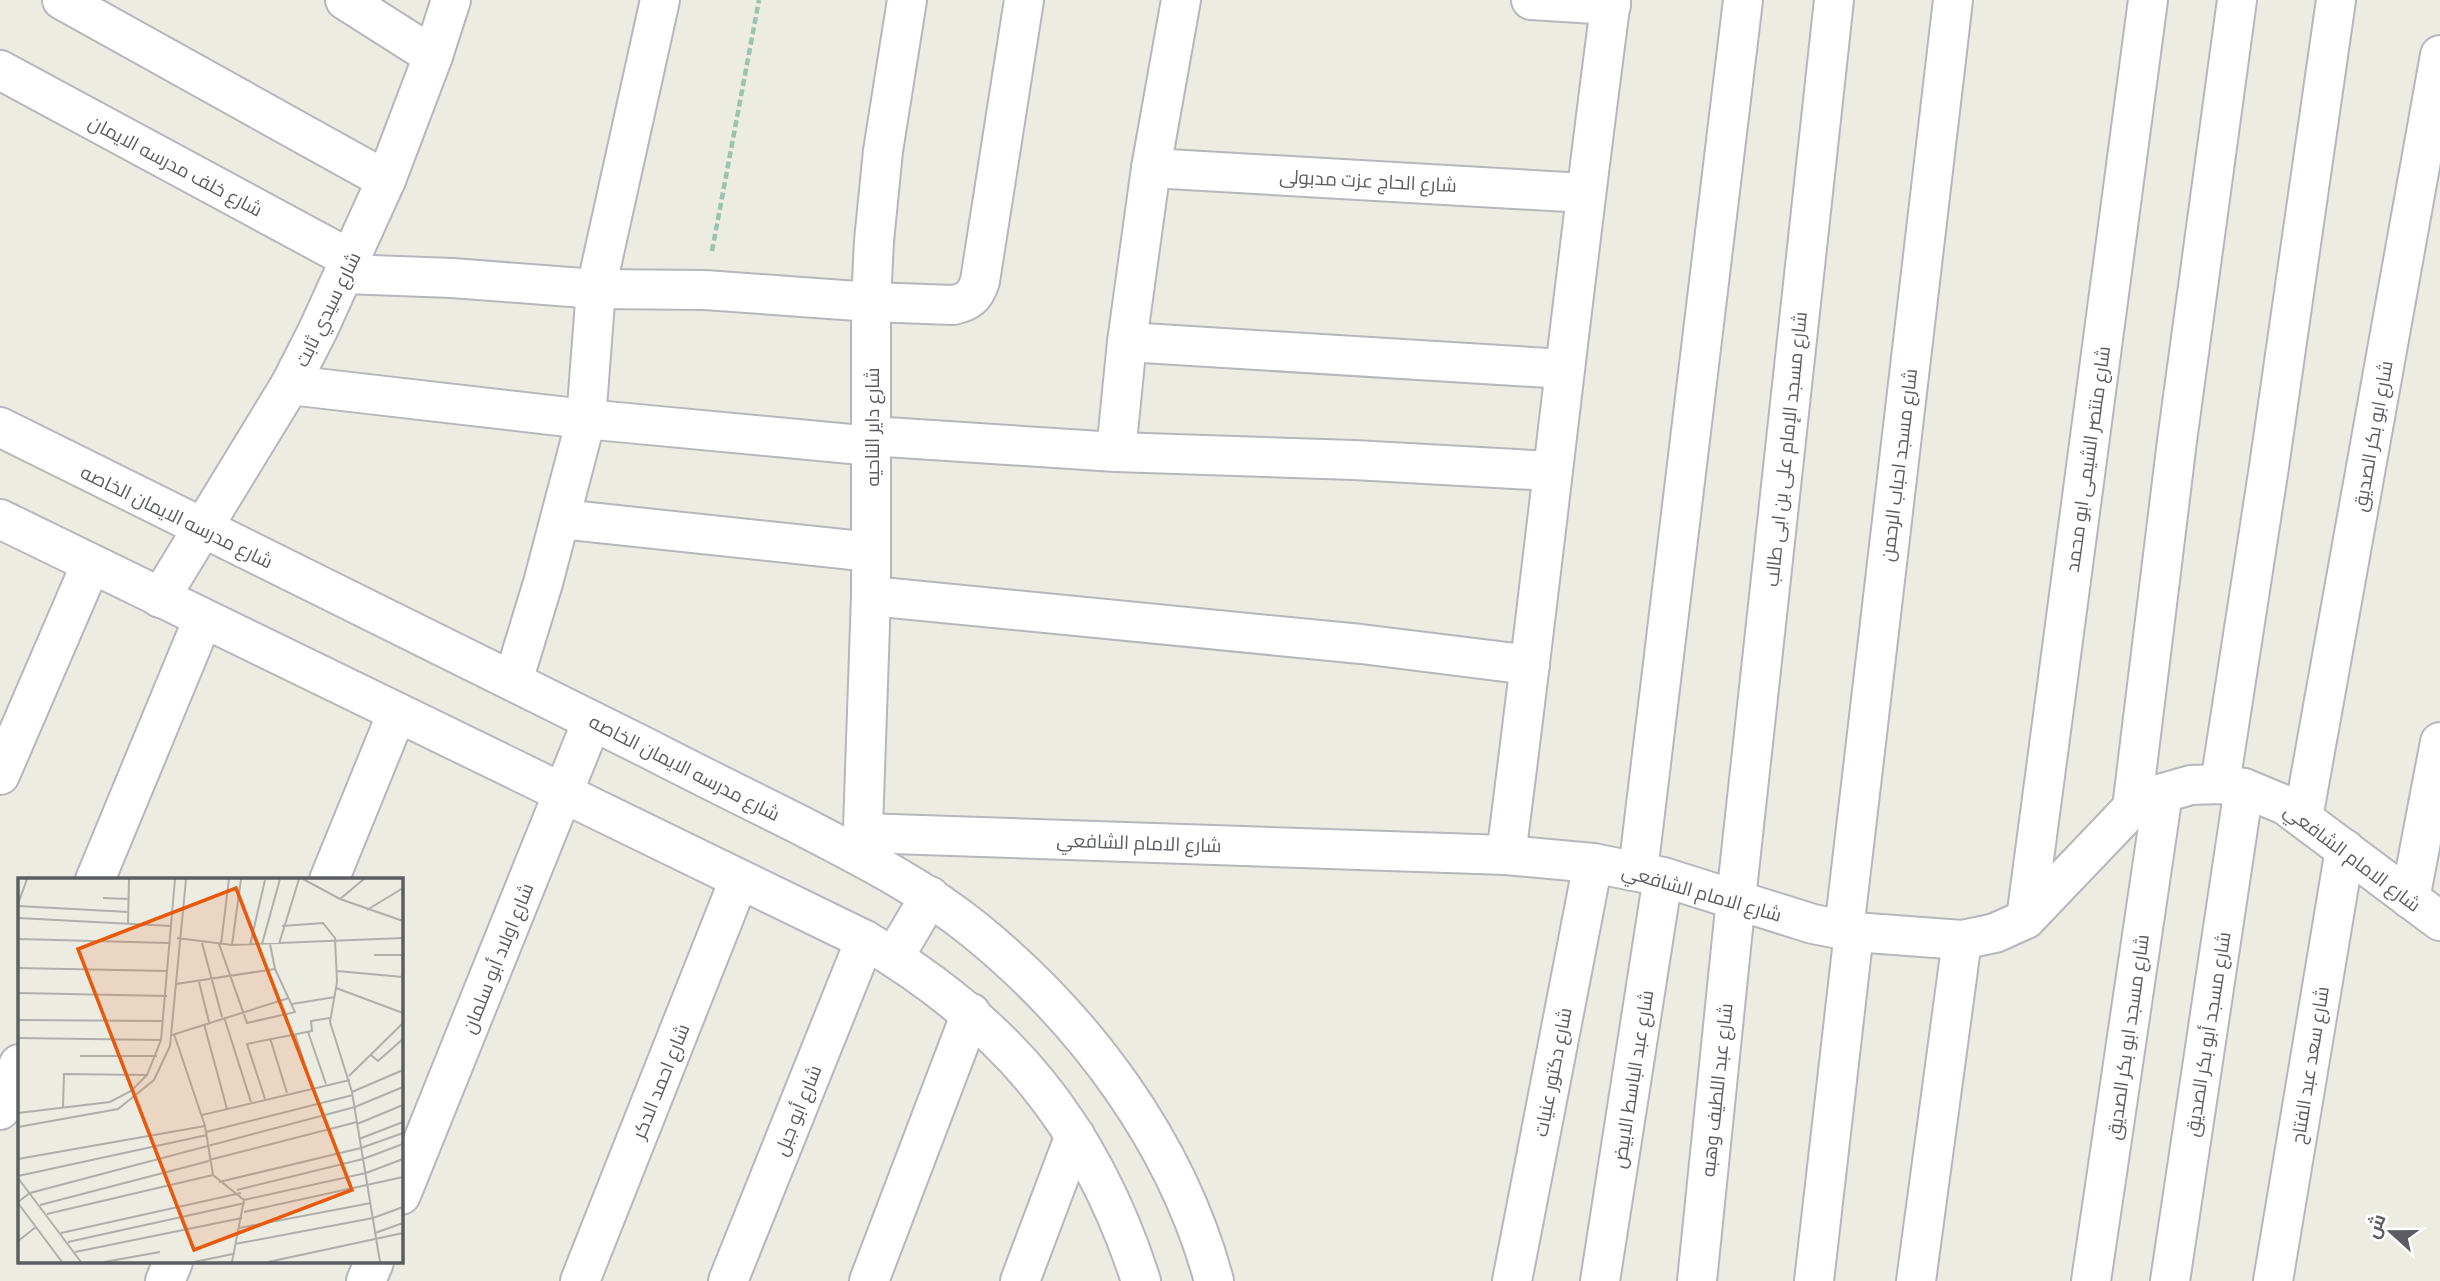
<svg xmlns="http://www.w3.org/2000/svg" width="2440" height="1281" font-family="'Exo 2',Cairo,sans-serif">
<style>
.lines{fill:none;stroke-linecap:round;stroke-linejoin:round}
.street-casing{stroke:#b5b7bc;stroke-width:42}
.secondary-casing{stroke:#b7b7be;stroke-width:42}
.path{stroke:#9cc2b0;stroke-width:4.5;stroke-dasharray:7 3.5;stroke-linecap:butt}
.street{stroke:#fff;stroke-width:38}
.secondary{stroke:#fff;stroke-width:38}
.labels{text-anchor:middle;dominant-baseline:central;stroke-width:5;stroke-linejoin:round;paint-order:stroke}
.street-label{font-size:19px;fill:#5b5d62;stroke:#fff}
.inset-road{fill:none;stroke:#aeafab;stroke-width:2}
.view{fill:#e8590c;fill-opacity:0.15;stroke:#e8590c;stroke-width:3.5}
.inset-edge{fill:none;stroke:#5b5d62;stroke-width:3.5}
</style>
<rect width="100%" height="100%" fill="#ecece3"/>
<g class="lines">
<g class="street-casing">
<g id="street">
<polyline points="62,0 386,180"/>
<polyline points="345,0 433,56"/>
<polyline points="1181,0 1151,168 1127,342 1564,369"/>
<polyline points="1531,0 1611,5"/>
<polyline points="0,70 352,260"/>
<polyline points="1151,168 1585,193"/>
<path d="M345,274L452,278L596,289L705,290L871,302L953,305C968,302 975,297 980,281L1024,0"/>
<polyline points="290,385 585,419 872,446"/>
<polyline points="871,436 1116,452 1354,460 1551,471"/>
<polyline points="1116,452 1127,342"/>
<polyline points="561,519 871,552"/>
<polyline points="871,596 1361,644 1530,665"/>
<polyline points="160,598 290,385 318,330 386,180 433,56 451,0"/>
<polyline points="513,681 543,583 583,431 587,407 596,289 660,0"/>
<polyline points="0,775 91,564"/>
<polyline points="2220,784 2269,467 2336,0"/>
<polyline points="2132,808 2177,441 2237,0"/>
<polyline points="2303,818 2440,55"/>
<polyline points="863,833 1506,855 1593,863 1663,877 1813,924 1854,932 1962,940 1995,933 2026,919 2132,808 2163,793 2191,785 2220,784 2244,788 2285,805 2440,921"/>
<path d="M1506,855C1543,570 1573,285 1611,0"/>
<polyline points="862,857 871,596 871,302 874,241 883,151 907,0"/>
<polyline points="1638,871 1743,0"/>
<polyline points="95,880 203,619"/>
<polyline points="329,880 397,713"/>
<polyline points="2410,899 2440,742"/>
<polyline points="2026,919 2148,0"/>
<polyline points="1844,930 1953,0"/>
<polyline points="0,1110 19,1064"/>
<polyline points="401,1195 592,721"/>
<polyline points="165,1281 173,1262"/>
<polyline points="366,1281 374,1262"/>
<polyline points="580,1281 739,880"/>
<polyline points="728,1281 865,940"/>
<polyline points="869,1281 971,1013"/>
<polyline points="1020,1281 1075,1135"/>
<polyline points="1512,1281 1593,863"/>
<polyline points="1600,1281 1663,877"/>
<polyline points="1697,1281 1736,899 1834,0"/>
<polyline points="1814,1281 1854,932"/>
<polyline points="1916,1281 1962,940"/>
<polyline points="2091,1281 2163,793"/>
<polyline points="2170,1281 2244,788"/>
<polyline points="2273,1281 2345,849"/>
</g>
</g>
<g class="secondary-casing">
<g id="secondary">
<path d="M0,427C215,535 432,640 647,748C697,774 748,799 798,824C860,856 922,887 976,931C1085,1020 1177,1143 1214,1281"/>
<path d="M0,519L865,940C1006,1023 1091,1125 1141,1281"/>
<polyline points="894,957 930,896"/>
</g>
</g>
<polyline class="path" points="712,251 759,0"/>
<use href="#street" class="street"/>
<use href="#secondary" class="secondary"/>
</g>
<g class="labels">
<g class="street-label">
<text transform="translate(176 165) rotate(28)">شارع خلف مدرسه الايمان</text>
<text transform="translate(1368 180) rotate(3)">شارع الحاج عزت مدبولى</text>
<text transform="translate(327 309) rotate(-64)">شارع سيدي ثابت</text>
<text transform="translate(871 427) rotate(-90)">شارع داير الناحيه</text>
<text transform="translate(2372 436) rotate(-80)">شارع ابو بكر الصديق</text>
<text transform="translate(1785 449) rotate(-84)">شارع مسجد الإمام على بن ابى طالب</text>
<text transform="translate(2087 459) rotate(-82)">شارع منتصر الشيمى ابو محمد</text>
<text transform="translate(1898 465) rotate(-83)">شارع مسجد احباب الرحمن</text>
<text transform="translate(177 516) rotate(26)">شارع مدرسه الايمان الخاصه</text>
<text transform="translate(685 767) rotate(27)">شارع مدرسه الايمان الخاصه</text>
<text transform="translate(1139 842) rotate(2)">شارع الامام الشافعي</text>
<text transform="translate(2353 857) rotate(37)">شارع الامام الشافعي</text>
<text transform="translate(1702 892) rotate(16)">شارع الامام الشافعي</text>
<text transform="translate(497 958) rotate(-68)">شارع اولاد أبو سلمان</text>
<text transform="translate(2207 1034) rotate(-81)">شارع مسجد أبو بكر الصديق</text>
<text transform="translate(2127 1037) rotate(-82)">شارع مسجد ابو بكر الصديق</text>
<text transform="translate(2309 1065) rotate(-81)">شارع سعد عبد الفتاح</text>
<text transform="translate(1552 1072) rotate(-79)">شارع دكتور عنيات</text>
<text transform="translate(1632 1079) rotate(-81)">شارع عبد الباسط الابيض</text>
<text transform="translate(660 1081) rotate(-68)">شارع احمد الدكر</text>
<text transform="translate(1716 1090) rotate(-84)">شارع عبد اللطيف وهبه</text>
<text transform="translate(797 1110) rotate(-68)">شارع أبو جبل</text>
</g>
</g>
<g transform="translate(18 878)">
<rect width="385" height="385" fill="#ecece3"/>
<path class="inset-road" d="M285,1L322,21L385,43M85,20L111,21M322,21L346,1M0,26L9,1M0,28L110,34M349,32L385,10M0,40L153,48M110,47L111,1M264,48L305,45L317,60L319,104L312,144L334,214L362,384M159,60L214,67L385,60M0,61L151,65M184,65L204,139M201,66L229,145L277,134L257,91L252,66M203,66L211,1M244,66L262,1M261,66L281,1M214,67L223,1M232,67L247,2M356,77H385M0,90L149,93M319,93L385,99M181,104L191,144M158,106L257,91M318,110L385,135M0,115L149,118M274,126L317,119M206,139L233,224M0,142L144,143M186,146L209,231M290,154L308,206M156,156L187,248L195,297L226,322L214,384M277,156L294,209M154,157L271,120M0,160L143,162M252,160L269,215M353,177L360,183L385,161M62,178H139M331,198L385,145M334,214L385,192M247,221L229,166L294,153L293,143L312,140M45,230L46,196L129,197M0,235L92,224L113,213L129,197L143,162L157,1M184,237L332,202M339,246L385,227M0,249L100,231L136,202L152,168L168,1M188,254L335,217M341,261L385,244M0,281L187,248M191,282L339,244M0,298L189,257M0,300L63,384M201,304L343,270L385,255M219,312L345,281L385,266M226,322L348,295L385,281M0,324L12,315L337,229L385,209M0,325L44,384M22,327L191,283M226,334L385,299M29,336L195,297M221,350L353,325M43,355L223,315M357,355L385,345M0,363L18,349M50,364L227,325M217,366L355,340L385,329M57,374L224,340M86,384L142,374M176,384L215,376M250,384L385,355"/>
<path class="view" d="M218,10L334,312L176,372L60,71Z"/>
<rect width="385" height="385" class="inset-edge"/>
</g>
<g transform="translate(2391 1232) rotate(291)" stroke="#ffffff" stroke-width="5" paint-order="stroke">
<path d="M0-5L12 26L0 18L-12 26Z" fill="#5b5d62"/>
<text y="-10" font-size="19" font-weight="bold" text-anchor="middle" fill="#5b5d62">ش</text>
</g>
</svg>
